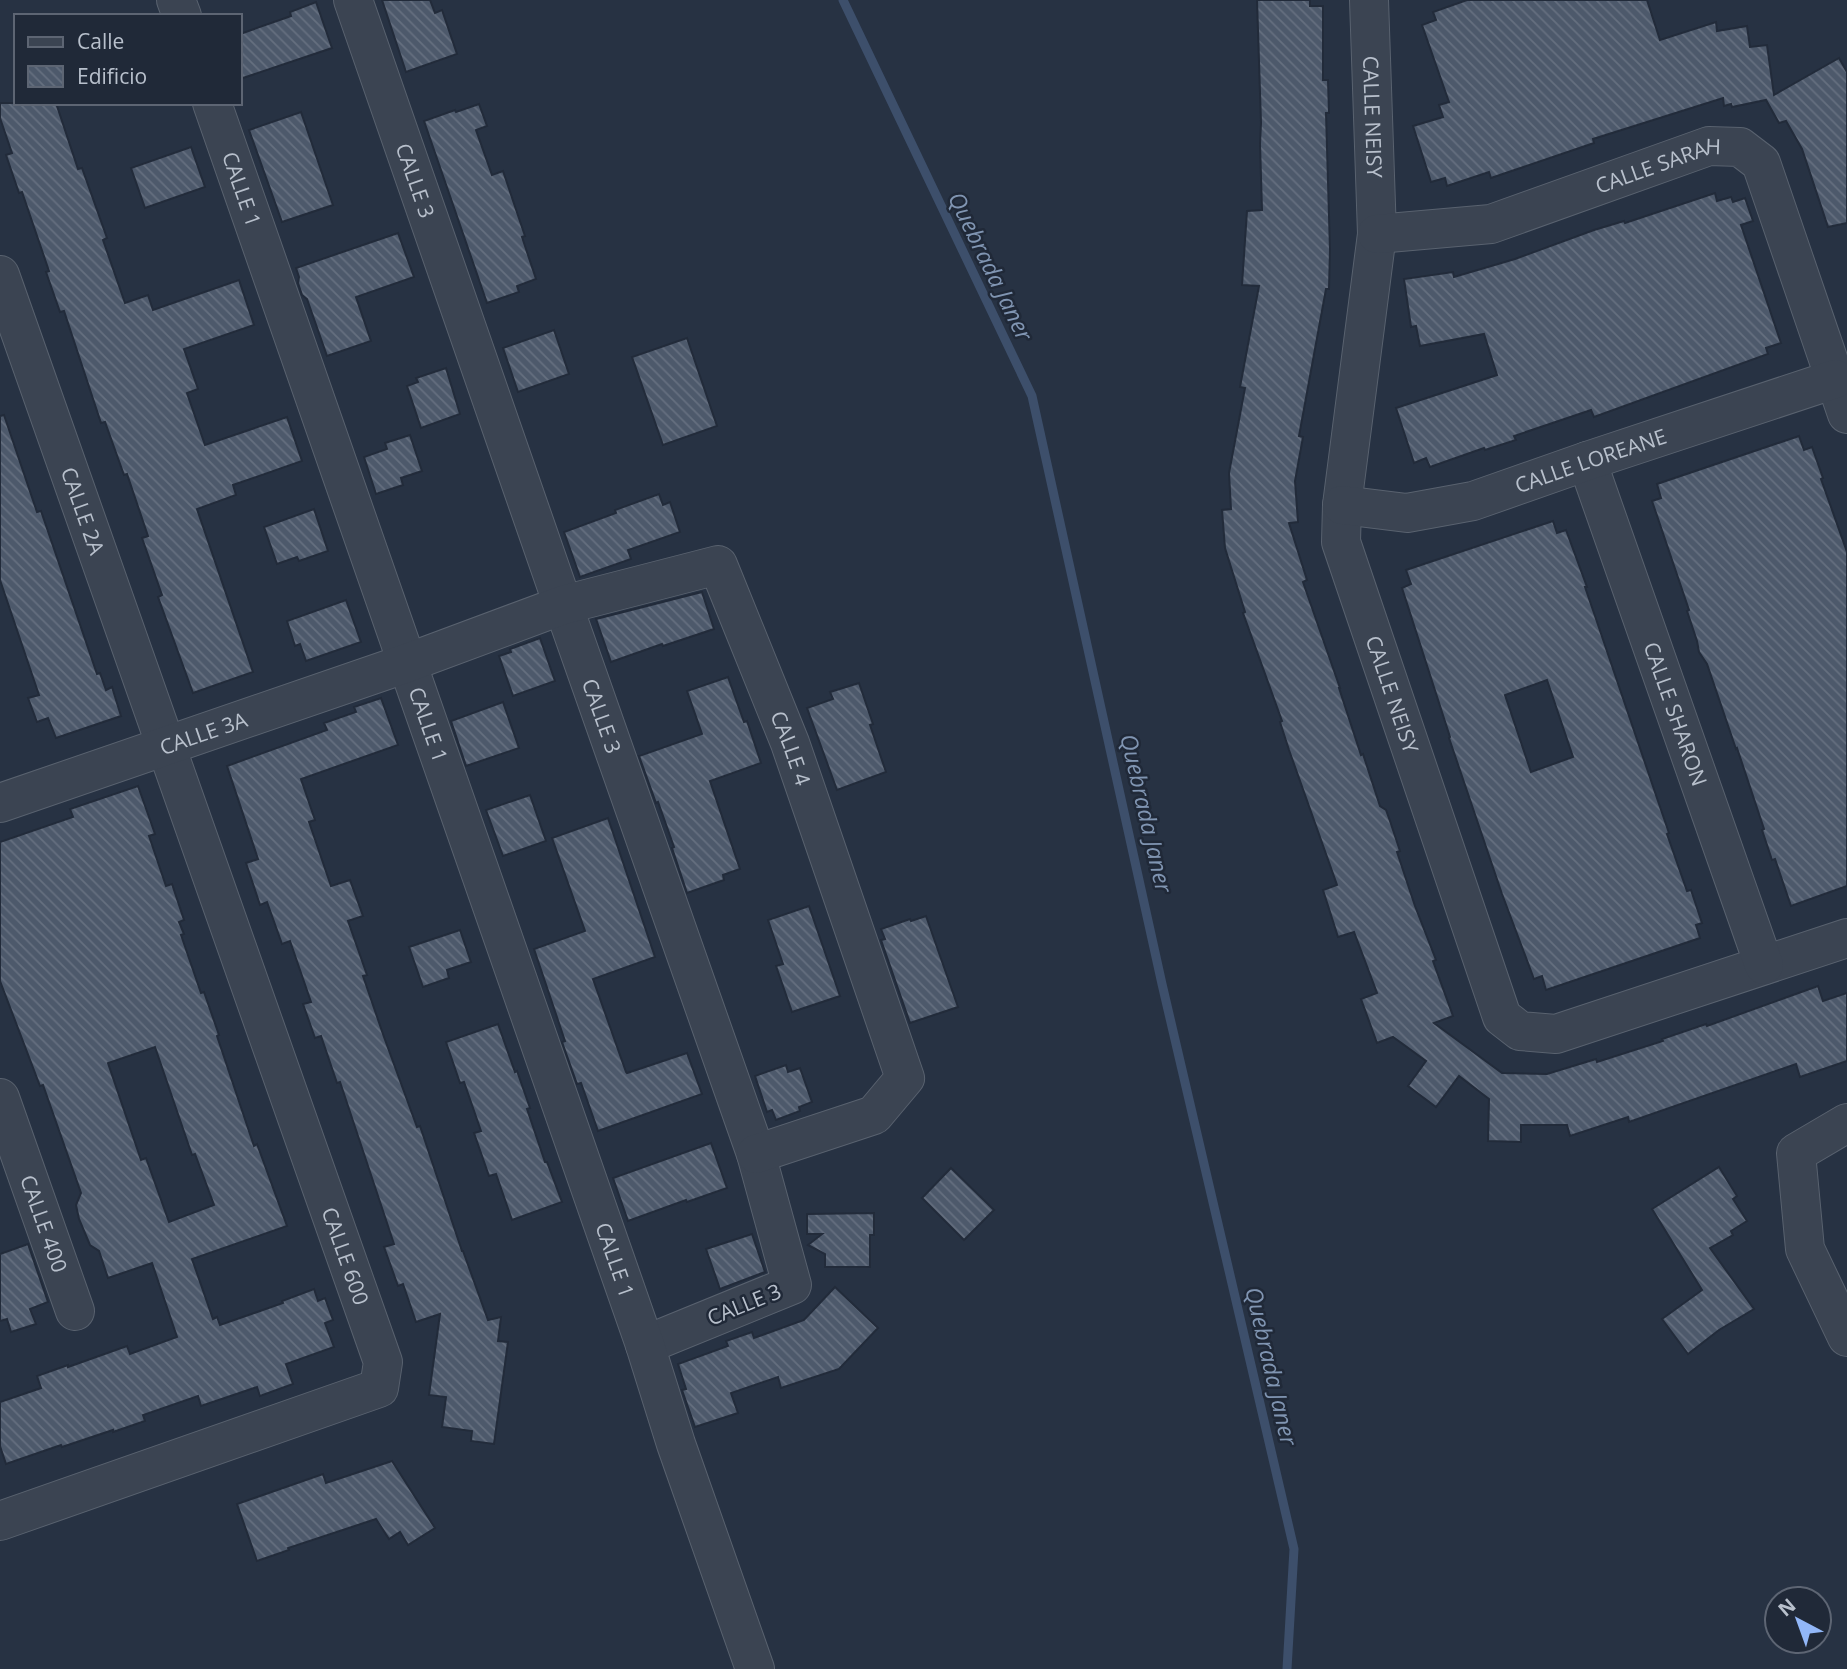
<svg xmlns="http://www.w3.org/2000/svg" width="1847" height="1669" font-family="'Open Sans',sans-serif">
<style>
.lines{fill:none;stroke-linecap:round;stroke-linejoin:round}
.stream{stroke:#3d4f6b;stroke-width:9}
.building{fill:url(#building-back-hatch);stroke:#222b3a;stroke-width:2;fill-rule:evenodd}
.minor-casing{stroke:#59626f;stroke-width:40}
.minor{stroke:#3b4452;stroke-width:38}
.labels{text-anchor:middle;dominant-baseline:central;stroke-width:5;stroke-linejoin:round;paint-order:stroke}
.street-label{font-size:21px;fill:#b8c0cc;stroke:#202938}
.water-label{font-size:23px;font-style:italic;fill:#8095b2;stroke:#202938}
</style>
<defs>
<pattern id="building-back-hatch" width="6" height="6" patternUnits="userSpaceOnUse" patternTransform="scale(1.75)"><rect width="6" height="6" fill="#4d596b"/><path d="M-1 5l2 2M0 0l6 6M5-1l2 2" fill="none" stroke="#656f7f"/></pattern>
</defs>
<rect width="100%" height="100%" fill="#273243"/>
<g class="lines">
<polyline class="stream" points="843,0 1032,396 1162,984 1294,1549 1287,1669"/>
</g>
<g class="building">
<polygon points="382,0 430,0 435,13 442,10 457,54 406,72"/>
<polygon points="1257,0 1310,0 1310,6 1323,6 1323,80 1328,80 1329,113 1326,113 1330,250 1329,289 1326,289 1299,436 1303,437 1295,481 1298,522 1289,523 1307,580 1303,582 1340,688 1339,688 1361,755 1363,754 1380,806 1386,810 1390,821 1400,851 1397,852 1415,906 1436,960 1433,961 1453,1016 1434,1023 1502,1073 1547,1074 1596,1059 1597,1062 1663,1041 1662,1039 1706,1024 1707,1026 1818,986 1823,1001 1847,993 1847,1061 1800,1077 1796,1064 1629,1122 1628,1117 1570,1136 1567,1125 1521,1125 1521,1142 1488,1141 1489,1099 1459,1076 1436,1107 1408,1086 1426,1061 1393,1037 1377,1043 1361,999 1377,993 1354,932 1338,937 1323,890 1337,885 1289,750 1280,722 1282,721 1243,613 1245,612 1225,548 1222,510 1231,509 1229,473 1245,388 1240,387 1259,286 1242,285 1247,211 1262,210 1260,144 1261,123"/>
<polygon points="1467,0 1647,0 1660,40 1716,22 1717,31 1747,26 1750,47 1767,45 1774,95 1839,58 1847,72 1847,223 1828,227 1802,149 1786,121 1779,123 1766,100 1732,107 1731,104 1724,106 1723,98 1593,139 1594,143 1491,178 1489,172 1447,186 1445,178 1431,182 1413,126 1443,117 1439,105 1449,102 1422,25 1436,20 1433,12"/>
<polygon points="316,2 332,48 240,79 240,34 291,16 290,12"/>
<polygon points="0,103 56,103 78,169 82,168 107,238 103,240 125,303 148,295 153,310 239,280 254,325 184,349 198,389 187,393 205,445 287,417 302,461 233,485 236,495 197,509 253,672 193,693 158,597 162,595 142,538 148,536 127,474 124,475 105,422 101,423 64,311 60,312 46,272 49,271 22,192 19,193 6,155 12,153 0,118"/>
<polygon points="479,104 487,126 476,130 492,175 503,171 525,236 522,237 536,279 517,286 519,292 487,303 424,121 455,110 456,112"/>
<polygon points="301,112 333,205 282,222 249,130"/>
<polygon points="191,147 205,187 145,208 131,168"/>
<polygon points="1715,193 1717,201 1731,197 1733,202 1745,198 1753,221 1741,225 1781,343 1766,348 1768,354 1594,417 1591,410 1514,436 1516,440 1485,450 1484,448 1430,467 1426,458 1414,463 1396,408 1497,375 1484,334 1420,346 1416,326 1411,327 1404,279 1453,272 1454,277 1515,259 1594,230 1624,221 1625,223"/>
<polygon points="398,233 414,277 356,297 371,341 327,356 307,299 302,295 298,283 299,277 296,268"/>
<polygon points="554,330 569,374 518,392 503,348"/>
<polygon points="687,338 717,426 663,445 632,357"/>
<polygon points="446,368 460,414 421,428 407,386 418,382 416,378"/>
<polygon points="4,415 37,512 41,511 97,674 100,673 106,690 112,687 121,716 56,738 48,718 37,722 28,698 39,695 0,580 0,416"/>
<polygon points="410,435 422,471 401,478 403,485 376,494 364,457 387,449 385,443"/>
<polygon points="1799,436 1804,450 1812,447 1823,478 1821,479 1847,552 1847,886 1791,906 1775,859 1772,860 1762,830 1764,829 1737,748 1736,749 1707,664 1699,652 1697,641 1687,611 1689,610 1652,501 1661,498 1657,484"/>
<polygon points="659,494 663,505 670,502 680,532 628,550 631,559 580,577 564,532 616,513 615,510"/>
<polygon points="314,509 328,551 299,561 297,557 277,564 264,527"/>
<path d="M1553,521L1557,533L1566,530L1587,587H1585L1595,616L1659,804L1669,833L1667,834L1687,891L1691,890L1702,923L1696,925L1700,938L1546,990L1542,976L1534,979L1502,894L1449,738L1450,737L1402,588L1411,584L1406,570ZM1547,680L1573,757L1531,772L1505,695Z"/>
<polygon points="702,592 714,629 663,646 662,644 611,662 596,619"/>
<polygon points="346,600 361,642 306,661 300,644 295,646 287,621"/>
<polygon points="540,638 555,681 513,696 499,656 511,652 510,649"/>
<polygon points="728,677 744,722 747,721 761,763 710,781 740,869 723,875 724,880 687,893 672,848 674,847 658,802 656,803 639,756 702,734 687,691"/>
<polygon points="859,683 873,724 870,725 886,772 837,790 807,708 833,699 830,692"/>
<polygon points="381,698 398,745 301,779 315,820 309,822 331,886 350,880 363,916 348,921 367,975 363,976 384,1037 417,1127 420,1126 462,1251 463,1251 488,1320 501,1317 498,1341 508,1342 494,1444 471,1441 472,1431 442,1427 446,1397 429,1395 440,1314 416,1322 403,1284 398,1286 384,1247 394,1244 340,1082 337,1083 321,1036 315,1038 303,1004 311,1002 290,941 282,944 267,902 260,905 246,863 258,859 227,766 327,730 324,723 356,712 354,707"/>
<polygon points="503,702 519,748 466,766 451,721"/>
<path d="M138,786L155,834L149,836L166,886L172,884L184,920L179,922L184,934L181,935L201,993L204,992L219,1035L217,1036L254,1146L257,1144L287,1226L192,1259L213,1319L217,1317L220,1325L283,1303L282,1301L314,1289L318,1301L325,1298L333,1320L325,1323L334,1347L286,1364L293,1384L260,1396L257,1387L201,1406L198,1396L143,1415L145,1421L113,1432V1430L62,1447L61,1445L6,1464L0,1446V1402L41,1388L37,1376L68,1365V1367L127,1346L130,1354L177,1337L152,1263L108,1278L99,1251L90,1245L79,1219L76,1205L81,1193L43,1085L40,1086L0,981V842L73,817L70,809ZM155,1047L192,1155L195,1154L214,1205L169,1222L146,1158L141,1160L108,1063Z"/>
<polygon points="530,795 546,841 503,856 486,810"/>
<polygon points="608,818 655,957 593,979 626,1072 627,1073 687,1053 702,1094 598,1131 581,1083 577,1084 562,1042 565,1041 534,949 585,931 552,838"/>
<polygon points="809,906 840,996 792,1012 776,966 783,964 768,920"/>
<polygon points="926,916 958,1007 910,1023 881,940 885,939 881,929 910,919 911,921"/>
<polygon points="460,930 471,962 447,970 449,978 423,987 409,947"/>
<polygon points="498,1024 515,1072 517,1071 530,1108 527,1109 545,1162 547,1162 562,1202 512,1220 496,1174 489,1176 474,1133 481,1131 464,1082 460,1083 446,1042"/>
<polygon points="786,1065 788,1072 800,1068 812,1102 799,1107 800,1111 776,1120 772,1110 767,1112 755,1076"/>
<polygon points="711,1143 727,1188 687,1202 686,1200 628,1221 613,1178"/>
<polygon points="1719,1167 1737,1196 1733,1199 1747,1221 1731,1231 1733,1235 1710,1248 1754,1309 1719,1330 1688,1354 1662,1319 1702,1290 1652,1209"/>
<polygon points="951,1168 994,1210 964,1240 922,1198"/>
<polygon points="874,1213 874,1235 870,1235 870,1267 825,1267 825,1254 808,1245 822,1234 807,1234 807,1214"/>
<polygon points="752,1234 765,1272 720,1289 706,1249"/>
<polygon points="28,1244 48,1302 30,1309 36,1324 11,1332 7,1319 0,1321 0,1254"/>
<polygon points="835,1287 878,1328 839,1369 781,1388 778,1377 731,1393 738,1413 695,1427 682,1390 686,1389 678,1364 728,1346 726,1341 752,1332 754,1338 804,1320"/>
<polygon points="392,1461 435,1528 408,1545 400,1532 389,1539 376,1519 288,1548 289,1550 257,1561 237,1504 323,1474 326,1483"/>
</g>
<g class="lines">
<g class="minor-casing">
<g id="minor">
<polyline points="176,0 182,16"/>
<path id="s1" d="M353,0L563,605L756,1154L792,1285L645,1345"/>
<path id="s2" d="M1369,0L1377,234L1342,505L1341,542L1502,1017L1520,1031L1556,1034L1847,938"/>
<path id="s3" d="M212,103L645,1345L676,1444L755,1669"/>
<path id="s4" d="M1377,234L1491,224L1709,146L1740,147L1761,163L1847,414"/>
<path id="s5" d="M0,275L383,1362L379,1388L0,1521"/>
<path id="s6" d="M1587,461L1764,965"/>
<path id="s7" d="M1342,505L1407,513L1473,501L1587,461L1835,379"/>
<path id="s8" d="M0,803L407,663L563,605L718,565L790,743L905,1078L874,1115L756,1154"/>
<path id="s9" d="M0,1098L75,1311"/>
<polyline points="1847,1123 1796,1153 1805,1249 1847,1337"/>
</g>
</g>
<use href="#minor" class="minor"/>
</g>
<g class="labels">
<g class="street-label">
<text stroke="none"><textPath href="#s2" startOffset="117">CALLE NEISY</textPath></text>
<text stroke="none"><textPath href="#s4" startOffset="292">CALLE SARAH</textPath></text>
<text stroke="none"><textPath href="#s1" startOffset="191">CALLE 3</textPath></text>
<text stroke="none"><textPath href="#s3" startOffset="91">CALLE 1</textPath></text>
<text stroke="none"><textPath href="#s7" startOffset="257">CALLE LOREANE</textPath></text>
<text stroke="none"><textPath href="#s5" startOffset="250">CALLE 2A</textPath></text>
<text stroke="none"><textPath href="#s2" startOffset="705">CALLE NEISY</textPath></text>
<text stroke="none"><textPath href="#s6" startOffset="268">CALLE SHARON</textPath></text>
<text stroke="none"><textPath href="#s1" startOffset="758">CALLE 3</textPath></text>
<text stroke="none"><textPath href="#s3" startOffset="658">CALLE 1</textPath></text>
<text stroke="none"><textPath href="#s8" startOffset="215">CALLE 3A</textPath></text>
<text stroke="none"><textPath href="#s8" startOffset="954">CALLE 4</textPath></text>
<text stroke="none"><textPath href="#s9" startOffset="133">CALLE 400</textPath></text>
<text stroke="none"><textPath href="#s5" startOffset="1040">CALLE 600</textPath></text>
<text stroke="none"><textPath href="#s3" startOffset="1225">CALLE 1</textPath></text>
<text transform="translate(744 1304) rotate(-22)">CALLE 3</text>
</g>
<g class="water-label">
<text transform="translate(991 266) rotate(64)">Quebrada Janer</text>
<text transform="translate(1147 813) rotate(77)">Quebrada Janer</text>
<text transform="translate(1272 1366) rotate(77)">Quebrada Janer</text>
</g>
</g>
<rect x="14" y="14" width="228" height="91" fill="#202938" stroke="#5d6573" stroke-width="2"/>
<rect x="28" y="37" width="35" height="10" fill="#3b4452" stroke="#5d6573" stroke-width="2"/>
<text x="77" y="49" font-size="21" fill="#b8c0cc">Calle</text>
<rect x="28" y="66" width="35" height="21" fill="url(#building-back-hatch)" stroke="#5d6573" stroke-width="2"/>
<text x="77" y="84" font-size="21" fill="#b8c0cc">Edificio</text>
<g transform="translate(1798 1620) rotate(319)"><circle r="33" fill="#202938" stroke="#5d6573" stroke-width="2"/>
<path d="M0-5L12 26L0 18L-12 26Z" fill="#92b7f8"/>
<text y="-10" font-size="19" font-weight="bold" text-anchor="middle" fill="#b8c0cc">N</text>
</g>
</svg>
